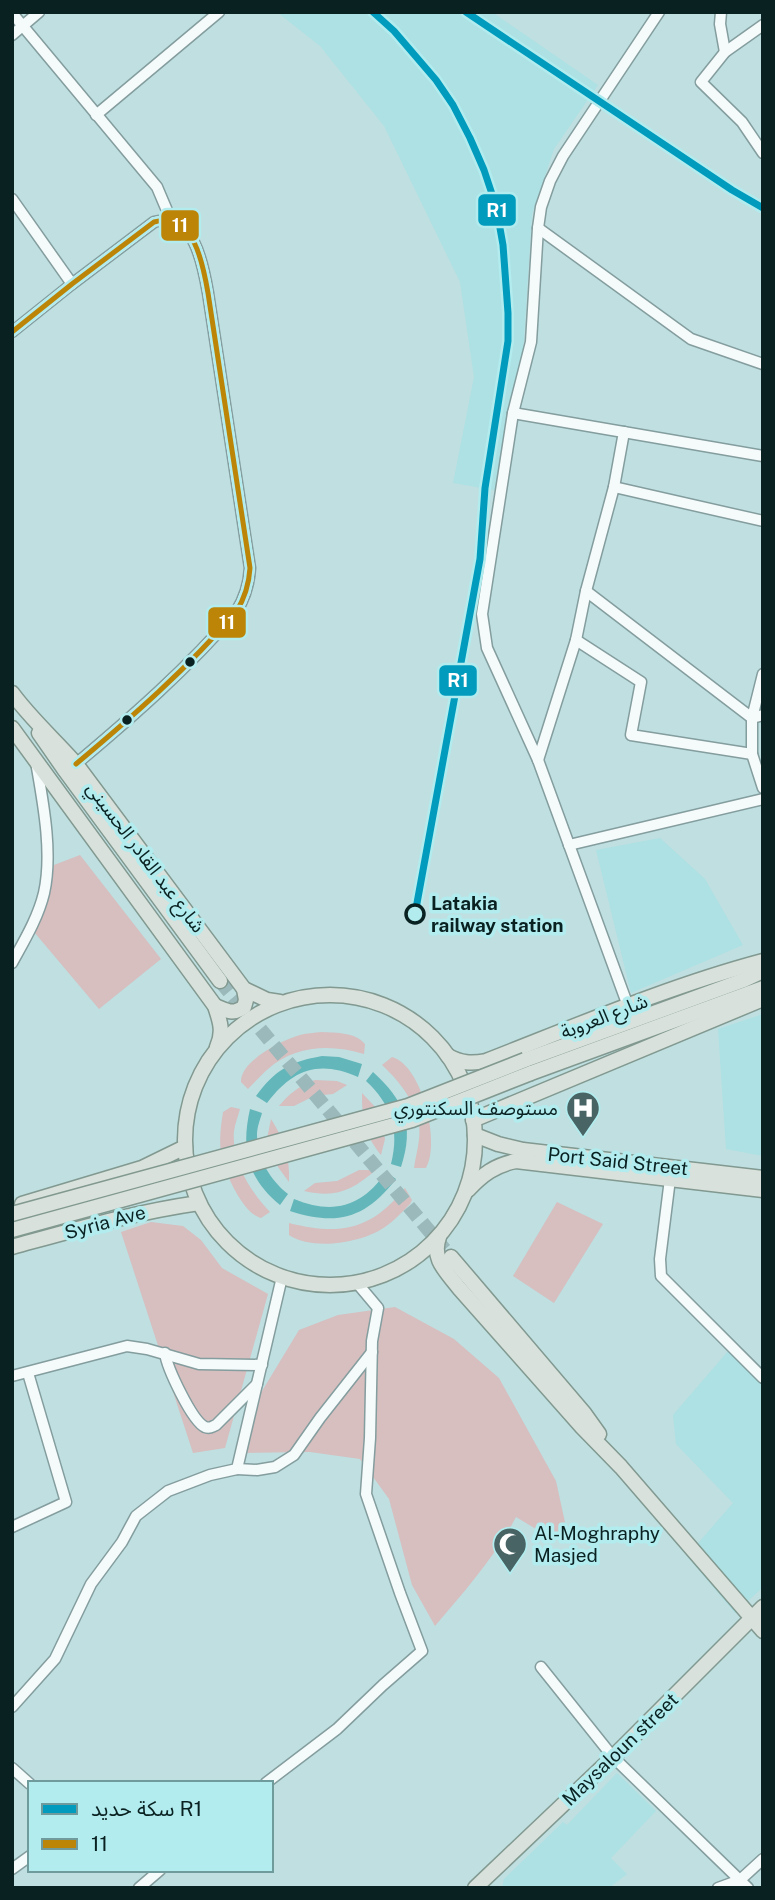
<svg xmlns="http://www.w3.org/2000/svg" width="775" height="1900" font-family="'Public Sans','Noto Sans Arabic',sans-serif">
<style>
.built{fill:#ade1e4}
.green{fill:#d7bebf}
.water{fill:#63b6b9}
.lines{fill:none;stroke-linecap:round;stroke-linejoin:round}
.major-tunnel{stroke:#9bb9bb;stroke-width:14;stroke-dasharray:14 7;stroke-linecap:butt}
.minor-casing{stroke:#849d9e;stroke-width:13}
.major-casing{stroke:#819990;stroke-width:17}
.minor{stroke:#f5fafa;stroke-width:10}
.major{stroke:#d8e1db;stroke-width:14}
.major-bridge-casing{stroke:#819990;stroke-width:17;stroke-linecap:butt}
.major-bridge{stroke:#d8e1db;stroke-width:14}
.bus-1-casing{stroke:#b2ecee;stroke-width:10}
.bus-1{stroke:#bc8508;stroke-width:5}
.rail-1-casing{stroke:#b2ecee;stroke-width:12}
.rail-1{stroke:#019bbd;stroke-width:7}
.bus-dot{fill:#0a2122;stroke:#b2ecee;stroke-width:2.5}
.stop-dot{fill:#b2ecee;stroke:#0a2122;stroke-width:3.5}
.labels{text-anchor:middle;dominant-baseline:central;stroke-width:7;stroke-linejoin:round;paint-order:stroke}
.street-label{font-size:19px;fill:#0a2122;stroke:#b2ecee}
.stop-label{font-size:19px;font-weight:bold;fill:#0a2122;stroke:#b2ecee;text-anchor:start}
.poi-label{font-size:19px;fill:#0a2122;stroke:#b2ecee;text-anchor:end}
.line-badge{stroke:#b2ecee;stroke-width:2.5}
.badge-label{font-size:19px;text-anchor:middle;font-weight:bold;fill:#fff}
</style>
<rect width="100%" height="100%" fill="#bfdfe1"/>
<g class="built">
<polygon points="277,12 492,12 598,85 554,149 532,214 519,416 505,492 453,483 474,377 460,282 384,126 320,46"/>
<polygon points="660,838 705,879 743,945 631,993 596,850"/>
<polygon points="763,1014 763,1156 726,1149 718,1029"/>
<polygon points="729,1350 763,1383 763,1587 735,1613 687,1556 733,1503 676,1444 673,1415"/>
<polygon points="617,1773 656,1811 611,1858 627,1874 609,1888 502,1888 504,1879 563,1822 567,1825"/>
</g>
<g class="green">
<polygon points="80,855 161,959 99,1009 29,926 54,865"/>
<path d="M322,1032C337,1033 355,1032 365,1044L364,1054C331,1044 295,1045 268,1069C261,1075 255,1082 248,1089L241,1082C240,1061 282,1040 300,1035C307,1033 314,1033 322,1032Z"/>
<path d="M392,1057C422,1065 441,1143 426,1168H414C416,1154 421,1139 419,1125C415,1100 399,1081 382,1065Z"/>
<path d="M315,1080L337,1081L347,1085L333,1094L314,1096L294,1106H279C289,1094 300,1085 315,1080Z"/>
<path d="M362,1093L377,1109L385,1139L381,1155C364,1134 362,1120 362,1093Z"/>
<path d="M231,1107L240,1109C238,1116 235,1124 234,1131C231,1161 250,1191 270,1212L261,1218C242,1213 224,1171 221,1152C219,1139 221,1125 223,1112Z"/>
<path d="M271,1119C284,1139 290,1158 289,1182L278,1167L267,1139Z"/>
<path d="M359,1170H376C351,1191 336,1198 304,1191L315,1183L337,1181Z"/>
<path d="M405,1188L412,1200L410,1204C402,1212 394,1221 385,1227C362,1243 313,1251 289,1235V1223C341,1236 371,1230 405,1188Z"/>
<polygon points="557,1202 603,1224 554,1303 513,1276"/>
<polygon points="151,1222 183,1226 201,1240 222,1268 268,1294 225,1448 193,1453 121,1232"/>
<path d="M395,1307L454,1339L499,1378L556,1481L568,1536L546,1535L516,1517C495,1557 464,1592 435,1626L412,1585L389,1499L360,1459L310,1452L239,1453L259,1396L299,1330L338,1315Z"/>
</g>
<g class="water">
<path d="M322,1056L339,1057L362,1064L358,1077C318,1059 292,1070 267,1103L256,1096C276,1069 290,1062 322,1056Z"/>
<path d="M373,1072C404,1100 415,1125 401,1167L391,1164C400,1130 391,1104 366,1081Z"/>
<path d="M250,1109L262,1113C260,1120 257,1127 257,1135C257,1158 270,1180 288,1194L280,1205C247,1178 241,1149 250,1109Z"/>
<path d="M386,1172L396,1179C365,1219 337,1226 290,1211L294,1199C333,1215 362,1207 386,1172Z"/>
</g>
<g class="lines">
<polyline class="major-tunnel" points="220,981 451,1257"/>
<g class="minor-casing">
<g id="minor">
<polyline points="721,12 720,24 725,52"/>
<polyline points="12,13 157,187 171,220"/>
<polyline points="763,25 725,52 701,82 742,122 763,153"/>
<polyline points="12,35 39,12"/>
<polyline points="96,115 219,12"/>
<polyline points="12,199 72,284"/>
<polyline points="538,228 691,339 763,364"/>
<path d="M12,332L72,284L154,222C194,211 203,264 208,293L250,568C249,585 245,598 236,612C188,668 132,717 76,764"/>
<polyline points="513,413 763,456"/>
<polyline points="614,487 763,521"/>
<polyline points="586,591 752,718 763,715"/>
<polyline points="576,640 641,682 631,735 752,754"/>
<polyline points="763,674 752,718 752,754 763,788"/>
<polyline points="538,760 576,640 586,591 614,487 624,432"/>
<polyline points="569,845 763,799"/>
<path d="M12,963C24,941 38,918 44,893C53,853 43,802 36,762"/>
<polyline points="628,1006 538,760 487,648 482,614 513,413 531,342 538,228 541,207 550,181 563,156 659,12"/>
<polyline points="670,1179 660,1259 661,1276 763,1378"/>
<path d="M165,1353C167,1368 192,1421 205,1427C210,1429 211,1427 216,1425L257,1384"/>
<polyline points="12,1376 127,1346 147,1349 199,1364 262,1365"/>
<polyline points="237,1469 257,1470 275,1467 294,1455 320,1418 372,1352"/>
<polyline points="12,1527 66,1502 28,1373"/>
<polyline points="541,1667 613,1757 748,1888"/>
<polyline points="12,1707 55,1659 91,1584 122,1542 136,1516 168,1491 210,1475 237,1469 282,1277"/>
<polyline points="12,1768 30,1784"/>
<polyline points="266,1783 337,1729 383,1685 422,1651 400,1593 366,1494 370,1438 372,1341 378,1308 357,1283"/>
<polyline points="12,1869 30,1856"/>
<polyline points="139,1888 160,1870"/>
<polyline points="718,1888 740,1880 763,1859"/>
</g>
</g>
<g class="major-casing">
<g id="major">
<path d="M12,693C31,719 55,740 76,764L244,989L267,1000L280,1002"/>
<path d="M12,728L215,1006C220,1021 224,1032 217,1047"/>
<polyline points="39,733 64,769 220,981"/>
<circle cx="330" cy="1140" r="145"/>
<path d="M215,1006C228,1011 232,1015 244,1007L246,1000L244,989"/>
<path d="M448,1056C461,1063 471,1064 486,1061C576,1026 669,986 763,961"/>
<polyline points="525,1060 744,980 763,971"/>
<polyline points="531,1073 763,988"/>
<polyline points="473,1120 763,999"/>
<polyline points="475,1135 498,1144 523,1150 763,1178"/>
<path d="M468,1190C482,1175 495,1165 516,1161L763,1190"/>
<polyline points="22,1204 142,1168 185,1147"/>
<path d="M439,1237C431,1259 446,1271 459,1288L582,1427L621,1467L763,1631"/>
<path d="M12,1247C74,1230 135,1212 199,1203"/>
<polyline points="451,1257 584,1413 599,1434"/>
<polyline points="475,1888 613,1757 763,1607"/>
</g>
</g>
<use href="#minor" class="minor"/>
<use href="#major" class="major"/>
<g class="major-bridge-casing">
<g id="major-bridge">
<polyline points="12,1214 408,1106 525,1060"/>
<polyline points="12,1230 412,1120 531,1073"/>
</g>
</g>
<use href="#major-bridge" class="major-bridge"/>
<g class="bus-1-casing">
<path id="bus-1" d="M12,332L72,284L154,222C194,211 203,264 208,293L250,568C249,585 245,598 236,612C188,668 132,717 76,764"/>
</g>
<use href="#bus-1" class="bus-1"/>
<g class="rail-1-casing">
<g id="rail-1">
<polyline points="373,12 394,31 436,80 453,105 470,138 484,170 496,206 503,245 508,313 508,341 485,488 480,559 415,914"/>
<polyline points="466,12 732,190 763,208"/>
</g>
</g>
<use href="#rail-1" class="rail-1"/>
</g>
<defs>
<g id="hospital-pin" transform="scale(1.75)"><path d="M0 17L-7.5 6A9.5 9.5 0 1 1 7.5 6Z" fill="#496465" stroke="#b2ecee"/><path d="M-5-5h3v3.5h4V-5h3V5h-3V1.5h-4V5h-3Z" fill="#fff"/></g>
<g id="mosque-pin" transform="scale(1.75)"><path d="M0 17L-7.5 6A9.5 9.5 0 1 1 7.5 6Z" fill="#496465" stroke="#b2ecee"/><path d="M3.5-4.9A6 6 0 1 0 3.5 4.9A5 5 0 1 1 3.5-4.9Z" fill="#fff"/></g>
</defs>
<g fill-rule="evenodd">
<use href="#hospital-pin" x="583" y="1108"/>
<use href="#mosque-pin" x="510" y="1544"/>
</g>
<g class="bus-dot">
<circle cx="190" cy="662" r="6"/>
<circle cx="127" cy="720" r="6"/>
</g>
<circle class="stop-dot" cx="415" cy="914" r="9"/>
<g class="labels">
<g class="street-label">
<text transform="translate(146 857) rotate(53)">شارع عبد القادر الحسيني</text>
<text transform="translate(604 1016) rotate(-21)">شارع العروبة</text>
<text transform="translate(618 1161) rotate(6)">Port Said Street</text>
<text transform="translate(105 1222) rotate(-15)">Syria Ave</text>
<text transform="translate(620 1749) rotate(-44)">Maysaloun street</text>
</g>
<g class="stop-label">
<text x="431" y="903">Latakia<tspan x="431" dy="22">railway station</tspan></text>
</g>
<g class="poi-label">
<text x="558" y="1108">مستوصف السكنتوري</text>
<text x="534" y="1533" text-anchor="start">Al-Moghraphy<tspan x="534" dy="22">Masjed</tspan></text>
</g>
</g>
<g class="line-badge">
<rect x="477" y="193" width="40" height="34" rx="7" fill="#019bbd"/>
<rect x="160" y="209" width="40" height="33" rx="7" fill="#bc8508"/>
<rect x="207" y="606" width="40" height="33" rx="7" fill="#bc8508"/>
<rect x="438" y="664" width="40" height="33" rx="7" fill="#019bbd"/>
</g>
<g class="badge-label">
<text x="497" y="217">R1</text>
<text x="180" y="232">11</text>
<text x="227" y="629">11</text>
<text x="458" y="687">R1</text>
</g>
<rect width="775" height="1900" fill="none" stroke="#0a2122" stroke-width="28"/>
<rect x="28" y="1781" width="245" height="91" fill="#b2ecee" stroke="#6f9b9c" stroke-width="2"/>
<rect x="42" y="1804" width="35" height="10" fill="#019bbd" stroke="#6f9b9c" stroke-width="2"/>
<text x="91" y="1816" font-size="21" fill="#0a2122">سكة حديد R1</text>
<rect x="42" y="1839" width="35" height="10" fill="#bc8508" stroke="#6f9b9c" stroke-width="2"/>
<text x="91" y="1851" font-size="21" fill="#0a2122">11</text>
</svg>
